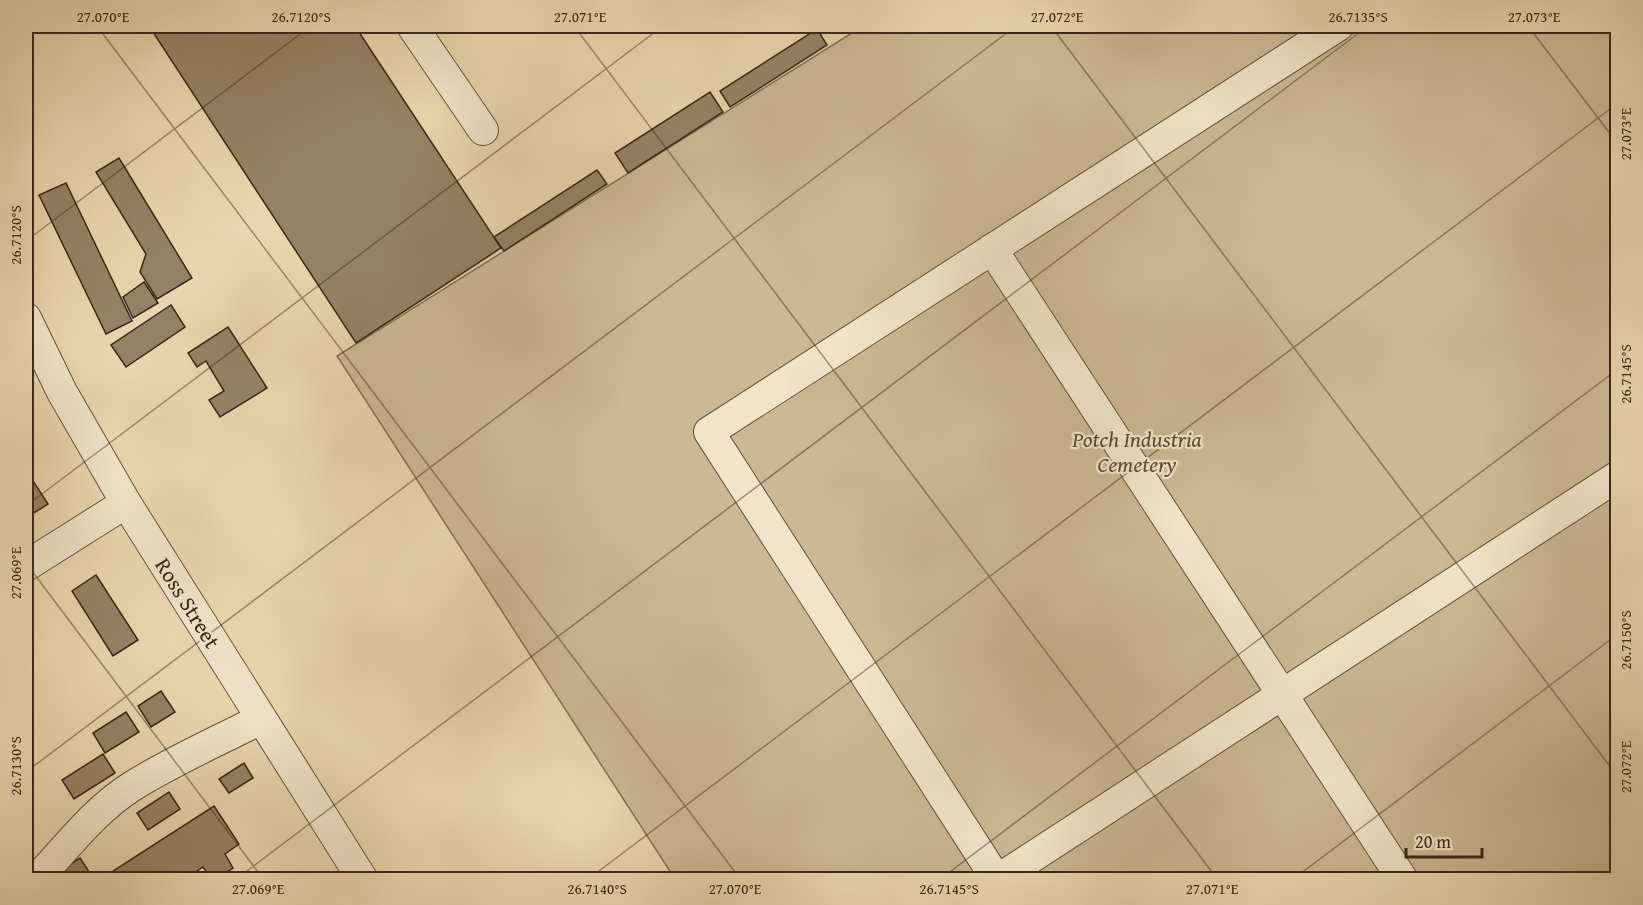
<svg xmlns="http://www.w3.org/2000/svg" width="1643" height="905" font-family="'Gentium Book Plus',serif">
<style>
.green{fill:#ccb894;stroke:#827056;stroke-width:1.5}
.building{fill:#958266;stroke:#392718;stroke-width:1.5}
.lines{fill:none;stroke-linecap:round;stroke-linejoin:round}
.minor-casing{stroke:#65533e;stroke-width:32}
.minor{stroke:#f1e4ca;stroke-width:30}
.ticks{fill:none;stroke:#392718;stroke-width:1.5;stroke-opacity:0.45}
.labels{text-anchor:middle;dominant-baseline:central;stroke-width:4.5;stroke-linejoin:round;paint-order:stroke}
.park-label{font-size:22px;font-style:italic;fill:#5e4b37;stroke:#f1e4ca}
.street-label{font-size:22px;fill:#392718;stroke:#f1e4ca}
.neatline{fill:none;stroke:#392718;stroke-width:2}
.ticks-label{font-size:15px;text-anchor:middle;fill:#392718}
</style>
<rect width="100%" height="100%" fill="#ead6ae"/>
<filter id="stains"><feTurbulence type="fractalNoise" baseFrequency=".00333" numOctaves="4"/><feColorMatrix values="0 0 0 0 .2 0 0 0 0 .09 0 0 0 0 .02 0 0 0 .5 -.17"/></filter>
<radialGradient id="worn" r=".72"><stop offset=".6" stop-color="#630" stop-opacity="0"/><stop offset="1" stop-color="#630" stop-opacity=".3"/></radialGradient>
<polygon class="green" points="863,26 1617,26 1617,879 675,879 337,356"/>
<g class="building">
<polygon points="149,26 355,26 501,248 356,343"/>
<polygon points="817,29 827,45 730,107 720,91"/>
<polygon points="710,92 723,112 628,173 615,153"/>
<polygon points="119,158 192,278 157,299 140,272 146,254 96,172"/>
<polygon points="597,170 607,184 504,251 494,237"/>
<polygon points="66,183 132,321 106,334 39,195"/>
<polygon points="144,282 158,303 133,318 123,297"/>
<polygon points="171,305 185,327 126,367 111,345"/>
<polygon points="228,327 267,388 220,417 209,400 224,391 206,361 197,367 188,353"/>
<polygon points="26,470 48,504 26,518"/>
<polygon points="96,575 138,640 113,656 72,591"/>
<polygon points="161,691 175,712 151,727 138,706"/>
<polygon points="126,712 139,732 105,753 93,733"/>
<polygon points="103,754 115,773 74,799 62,780"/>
<polygon points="244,763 253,778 229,793 219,779"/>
<polygon points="169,792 180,809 148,830 137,813"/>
<polygon points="214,806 239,844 225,854 233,868 215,880 212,880 203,867 184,880 114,880 110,873"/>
<polygon points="80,858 93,878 91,880 54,880 52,876"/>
</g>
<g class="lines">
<g class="minor-casing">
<g id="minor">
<polyline points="412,26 483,130"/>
<polyline points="992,249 1403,880"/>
<polyline points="26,318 62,392 126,503 363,880"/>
<polyline points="26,566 126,503"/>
<path d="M40,880L45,870C72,841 97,809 131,787C172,761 218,741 261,719"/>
<polyline points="997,880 709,432 1338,26"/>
<polyline points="997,880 1618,476"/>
</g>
</g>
<use href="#minor" class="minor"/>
</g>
<path class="ticks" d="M97,26L741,880M574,26L1218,880M1051,26L1618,777M1528,26L1618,144M26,241L311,26M26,506L663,26M26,563L264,880M26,772L1016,26M235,880L1368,26M587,880L1618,103M939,880L1618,369M1292,880L1618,634"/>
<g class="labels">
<g class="park-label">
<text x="1137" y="439">Potch Industria<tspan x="1137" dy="25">Cemetery</tspan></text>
</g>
<g class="street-label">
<text transform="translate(188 603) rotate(58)">Ross Street</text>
</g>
</g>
<rect width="1643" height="905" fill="none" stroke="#ead6ae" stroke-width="66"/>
<path d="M1406 848v9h76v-9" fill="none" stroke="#392718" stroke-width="3"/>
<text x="1415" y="848" font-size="18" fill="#392718" stroke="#f1e4ca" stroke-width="4.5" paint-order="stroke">20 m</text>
<rect x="33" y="33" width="1577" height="839" class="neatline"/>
<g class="ticks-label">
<text x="103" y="22">27.070°E</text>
<text x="301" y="22">26.7120°S</text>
<text x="580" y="22">27.071°E</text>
<text x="1057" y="22">27.072°E</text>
<text x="1358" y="22">26.7135°S</text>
<text x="1534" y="22">27.073°E</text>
<text transform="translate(1626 134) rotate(-90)" y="5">27.073°E</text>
<text transform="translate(16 235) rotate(-90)" y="5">26.7120°S</text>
<text transform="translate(1626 374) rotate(-90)" y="5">26.7145°S</text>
<text transform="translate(16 573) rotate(-90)" y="5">27.069°E</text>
<text transform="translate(1626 640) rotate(-90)" y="5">26.7150°S</text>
<text transform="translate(16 766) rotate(-90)" y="5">26.7130°S</text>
<text transform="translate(1626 767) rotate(-90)" y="5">27.072°E</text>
<text x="258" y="894">27.069°E</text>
<text x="597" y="894">26.7140°S</text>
<text x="735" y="894">27.070°E</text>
<text x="949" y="894">26.7145°S</text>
<text x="1212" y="894">27.071°E</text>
</g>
<rect width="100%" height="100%" filter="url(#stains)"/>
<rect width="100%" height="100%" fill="url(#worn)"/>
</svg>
